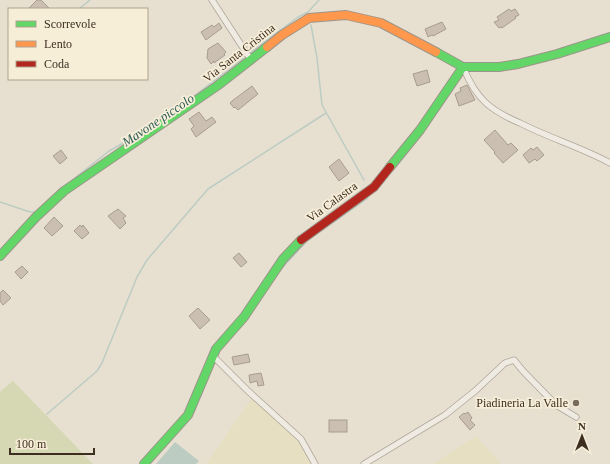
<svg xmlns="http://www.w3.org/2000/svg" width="610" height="464" font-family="'Times New Roman',serif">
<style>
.farmland{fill:#e6dfc2}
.green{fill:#d6d7b3}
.water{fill:#bcccc2}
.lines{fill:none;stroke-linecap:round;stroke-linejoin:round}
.stream{stroke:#bcccc2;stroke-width:1.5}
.building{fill:#cbbfb2;stroke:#a89c90}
.street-casing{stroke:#ada599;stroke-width:7}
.fast-casing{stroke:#9c958a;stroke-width:10}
.slow-casing{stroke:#9c958a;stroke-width:10}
.jam-casing{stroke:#9c958a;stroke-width:10}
.street{stroke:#efebe3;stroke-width:5.5}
.fast{stroke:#63d668;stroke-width:8}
.slow{stroke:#ff974d;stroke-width:8}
.jam{stroke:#b3261e;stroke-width:8}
.poi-dot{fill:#786c5e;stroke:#f7eed8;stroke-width:1.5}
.labels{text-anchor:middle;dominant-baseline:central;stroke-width:3.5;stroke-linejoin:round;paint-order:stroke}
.street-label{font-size:12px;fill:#3d2e20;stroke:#f7eed8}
.poi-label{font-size:12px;fill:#3d2e20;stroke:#f7eed8;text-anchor:end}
.water-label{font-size:13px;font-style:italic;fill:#2f5d5a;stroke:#f7eed8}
</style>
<rect width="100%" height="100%" fill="#e7e0d1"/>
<g class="farmland">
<polygon points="252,398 298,440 312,464 206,464"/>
<polygon points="476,436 501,464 433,464"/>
</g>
<polygon class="green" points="13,381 93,464 0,464 0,392"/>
<polygon class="water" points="175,442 199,461 196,464 156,464"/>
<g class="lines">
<g class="stream">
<polyline points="79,9 90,0"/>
<polyline points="311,25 317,58 322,105 364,180"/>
<polyline points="250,53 298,17 308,12 319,0"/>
<polyline points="71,181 109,151 138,135 194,96 244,58"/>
<polyline points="0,202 30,212 35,212 40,208"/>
<polyline points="282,268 307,241 368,198"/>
<polyline points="47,414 97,371 102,363 137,277 147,260 208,189 326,113"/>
<polyline points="193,414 203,390"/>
</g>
</g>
<g class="building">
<polygon points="37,0 41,0 50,9 28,9"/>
<polygon points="509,9 511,11 515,9 519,15 515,17 516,18 502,28 501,27 499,28 494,22 499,20 497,17"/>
<polygon points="442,22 446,29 433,36 432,35 428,37 425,29"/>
<polygon points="219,23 222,28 206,40 201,32 212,25 214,27"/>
<polygon points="218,43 226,52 224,54 225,55 214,63 214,61 211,64 207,58 208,49"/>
<polygon points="427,70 430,82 417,86 413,74"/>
<polygon points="467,85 475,100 459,106 455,94 461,91 460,88"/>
<polygon points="252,86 258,94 238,110 235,107 234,108 230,103 232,101"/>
<polygon points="199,112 206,121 212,117 216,122 196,137 191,129 194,126 189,119"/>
<polygon points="495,130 508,145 511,143 518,150 503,163 494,153 495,152 484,140"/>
<polygon points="537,147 544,155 537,161 535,159 529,163 523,155 531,148 533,150"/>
<polygon points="61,150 67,158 60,164 53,156"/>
<polygon points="339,159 349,173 339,181 329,167"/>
<polygon points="118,209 126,216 123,218 126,223 120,229 108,216"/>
<polygon points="54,217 63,226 52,236 44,228"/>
<polygon points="80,225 82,227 83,225 89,233 82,239 74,231"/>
<polygon points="239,253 247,262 241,267 233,258"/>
<polygon points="22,266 28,272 21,279 15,272"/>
<polygon points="3,290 11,298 3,305 0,301 0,293"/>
<polygon points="198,308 210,320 200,329 189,316"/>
<polygon points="248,354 250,362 234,365 232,357"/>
<polygon points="261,373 264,385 258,386 257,381 250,383 249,375"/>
<polygon points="468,412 472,418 470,420 475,425 470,430 459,417 464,413 465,414"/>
<rect x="329" y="420" width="18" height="12"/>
</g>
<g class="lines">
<g class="street-casing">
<g id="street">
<polyline points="212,0 251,60"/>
<path d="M463,67C468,79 476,94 486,103C496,112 508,118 520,123C549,138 581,147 610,163"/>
<polyline points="213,356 247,390 301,439 315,464"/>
<polyline points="364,464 445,415 475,391 505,363 514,360 523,371 556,405 576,417"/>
</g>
</g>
<g class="fast-casing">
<g id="fast">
<polyline points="436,52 463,67 499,67 518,64 557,54 610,37"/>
<polyline points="390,167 420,130 463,67"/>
<polyline points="0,256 36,217 64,191 217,86 267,47"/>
<polyline points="144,464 188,415 216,349 244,317 283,259 301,240"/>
</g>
</g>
<g class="slow-casing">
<polyline id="slow" points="267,47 282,35 309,18 346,15 381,23 436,52"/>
</g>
<g class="jam-casing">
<polyline id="jam" points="301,240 374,187 390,167"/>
</g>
<use href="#street" class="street"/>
<use href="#fast" class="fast"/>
<use href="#slow" class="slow"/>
<use href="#jam" class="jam"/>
</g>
<circle class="poi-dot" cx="576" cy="403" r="4"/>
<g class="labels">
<g class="street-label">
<text transform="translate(239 53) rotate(-38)">Via Santa Cristina</text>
<text transform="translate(332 202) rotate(-36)">Via Calastra</text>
</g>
<g class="poi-label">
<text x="568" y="403">Piadineria La Valle</text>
</g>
<g class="water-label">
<text transform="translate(158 120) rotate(-34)">Mavone piccolo</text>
</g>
</g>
<rect x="8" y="8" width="140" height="72" fill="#f7eed8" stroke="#ada18e"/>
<rect x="16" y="21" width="20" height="6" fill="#63d668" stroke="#ada18e"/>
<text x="44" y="28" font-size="12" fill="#3d2e20">Scorrevole</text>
<rect x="16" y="41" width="20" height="6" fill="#ff974d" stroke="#ada18e"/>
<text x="44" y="48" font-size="12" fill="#3d2e20">Lento</text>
<rect x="16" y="61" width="20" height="6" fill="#b3261e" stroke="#ada18e"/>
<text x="44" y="68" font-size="12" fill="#3d2e20">Coda</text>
<g transform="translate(582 436)" stroke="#f7eed8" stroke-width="3" paint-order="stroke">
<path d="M0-3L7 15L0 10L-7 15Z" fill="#3d2e20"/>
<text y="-6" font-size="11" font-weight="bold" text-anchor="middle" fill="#3d2e20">N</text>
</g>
<path d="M10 448v6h84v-6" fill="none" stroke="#3d2e20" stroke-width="2"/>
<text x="16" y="448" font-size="12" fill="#3d2e20" stroke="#f7eed8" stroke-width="3" paint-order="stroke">100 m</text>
</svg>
